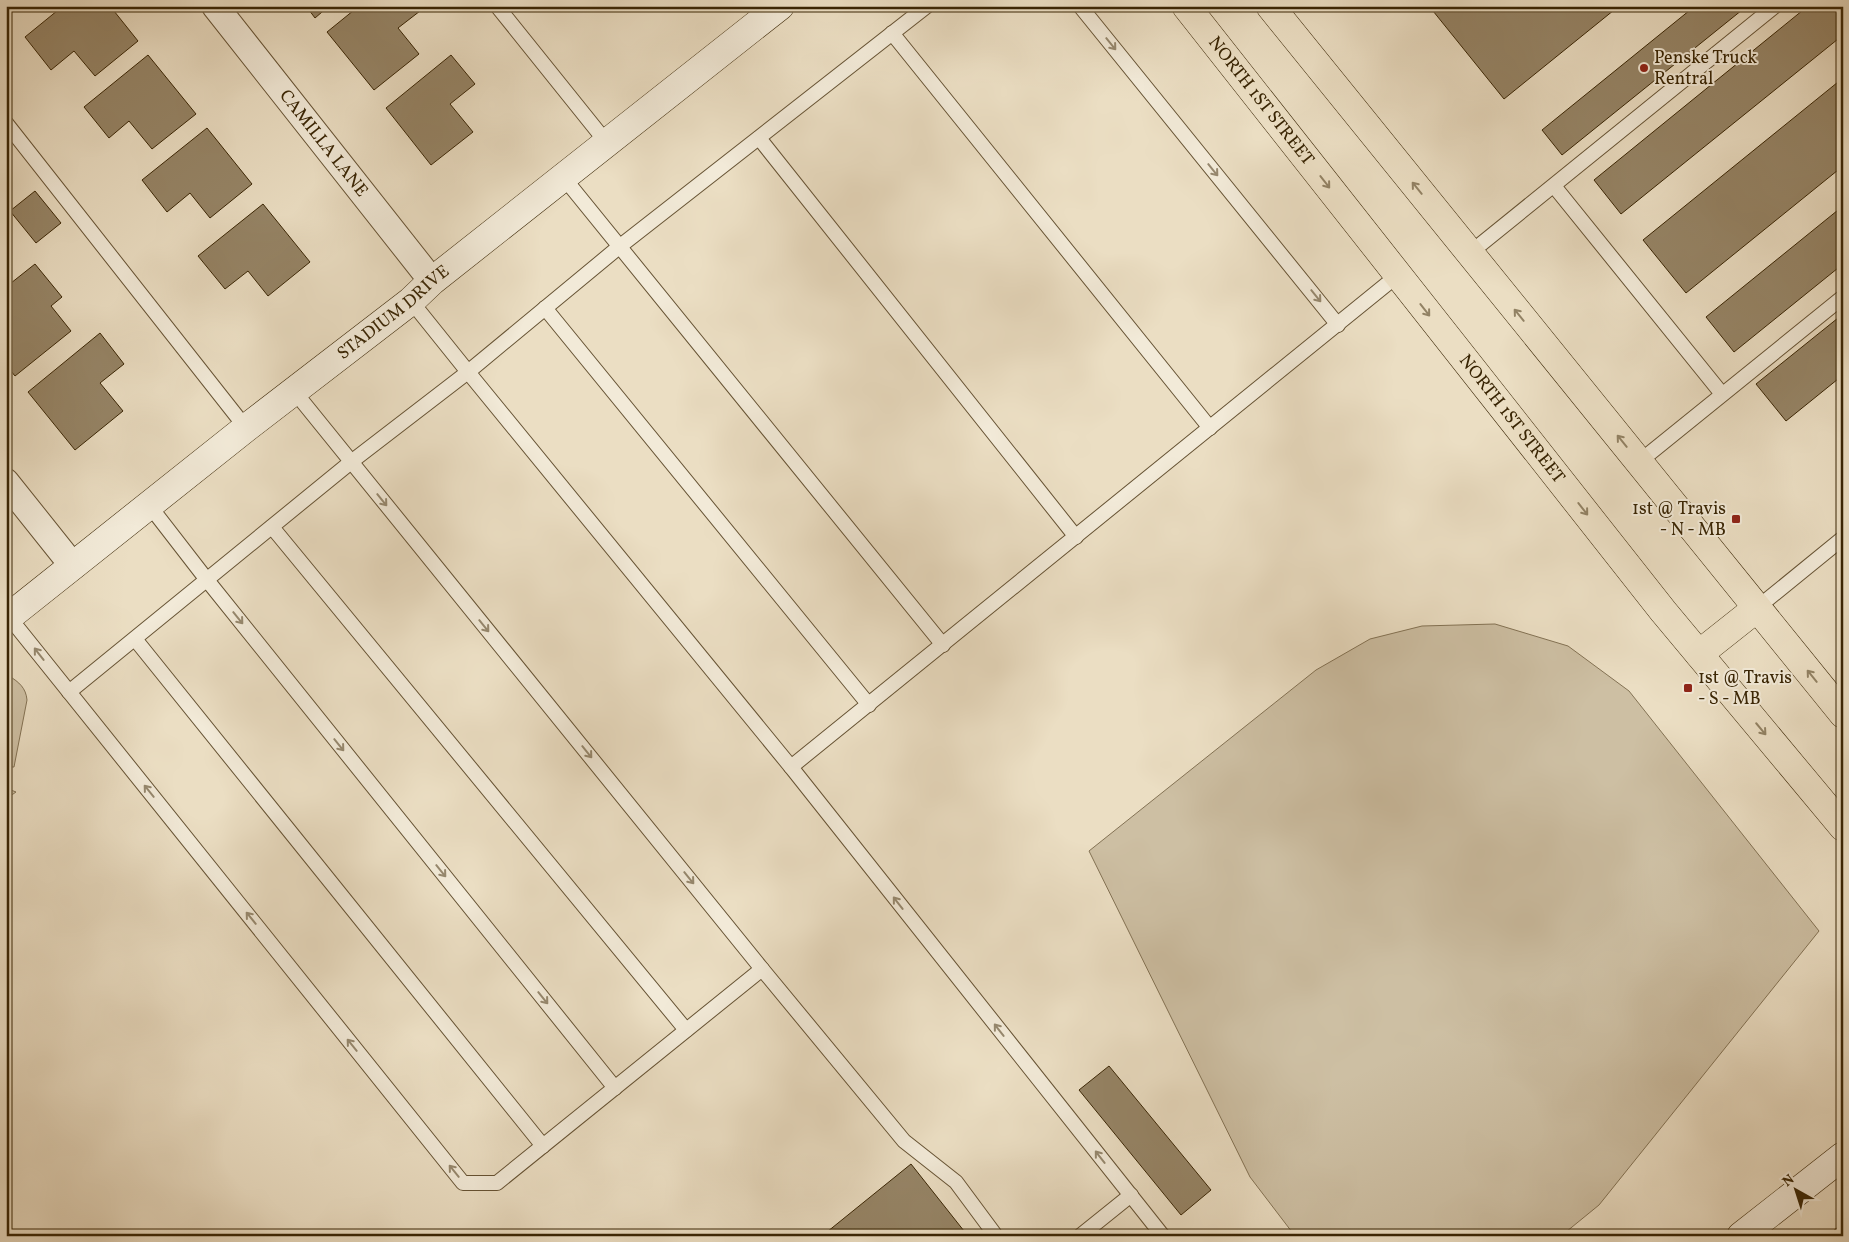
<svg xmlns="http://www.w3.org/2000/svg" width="1849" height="1242" font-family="Vollkorn,serif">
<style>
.green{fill:#cdbfa3;stroke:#837254}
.building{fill:#968567;stroke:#392504}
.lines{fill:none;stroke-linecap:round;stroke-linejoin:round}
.lane-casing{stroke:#665334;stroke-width:16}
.street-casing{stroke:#665334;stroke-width:28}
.secondary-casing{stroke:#392504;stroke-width:29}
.primary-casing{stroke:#392504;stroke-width:29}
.lane{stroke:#f2ead8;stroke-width:14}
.street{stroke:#f2ead8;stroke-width:26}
.secondary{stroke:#f2ead8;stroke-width:28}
.primary{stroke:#ebdec3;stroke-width:28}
.oneway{stroke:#96886e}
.oneway2{stroke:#928264}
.poi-dot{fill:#8f2418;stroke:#f2ead8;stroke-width:2}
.labels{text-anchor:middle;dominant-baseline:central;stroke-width:4;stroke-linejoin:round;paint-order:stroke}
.poi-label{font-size:18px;fill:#392504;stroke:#f2ead8;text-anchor:start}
.street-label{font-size:18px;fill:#392504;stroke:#f2ead8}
</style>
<rect width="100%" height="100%" fill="#ebdec3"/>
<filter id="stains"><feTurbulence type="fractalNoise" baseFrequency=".004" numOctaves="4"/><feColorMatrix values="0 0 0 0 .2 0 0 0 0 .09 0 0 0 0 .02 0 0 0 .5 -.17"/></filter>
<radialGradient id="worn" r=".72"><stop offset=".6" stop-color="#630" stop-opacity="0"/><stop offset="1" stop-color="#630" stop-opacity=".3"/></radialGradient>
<g class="green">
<polygon points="1495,624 1568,646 1629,691 1819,931 1599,1205 1561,1236 1295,1236 1250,1177 1089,851 1316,670 1370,639 1422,626"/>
<path d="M9,676C19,682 26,688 27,700L14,767H9L11,790L16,792L6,799V678Z"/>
</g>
<g class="building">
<polygon points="63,6 110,6 138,41 95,76 74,51 51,70 25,37"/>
<polygon points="306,6 329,6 315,18"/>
<polygon points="359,6 417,6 420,11 398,28 419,54 374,90 327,32"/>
<polygon points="1429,6 1619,6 1504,99"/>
<polygon points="1695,6 1747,6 1562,155 1542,130"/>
<polygon points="1808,6 1843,6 1843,35 1621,214 1594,180"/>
<polygon points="148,55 196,114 152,149 129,121 109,138 84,107"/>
<polygon points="451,55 475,84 450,104 473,132 431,165 386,108"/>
<polygon points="1843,78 1843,166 1686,293 1643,240"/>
<polygon points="207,128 252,184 210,218 190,193 167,212 142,180"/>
<polygon points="35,191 61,223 36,243 10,211"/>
<polygon points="263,204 310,262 268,296 248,271 225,289 198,256"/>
<polygon points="1843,206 1843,264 1734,352 1706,317"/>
<polygon points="35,264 62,297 51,306 71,331 15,376 6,365 6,287"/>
<polygon points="1843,314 1843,375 1786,421 1756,384"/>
<polygon points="100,333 124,364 100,383 123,411 75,450 28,392"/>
<polygon points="1109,1066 1211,1190 1181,1215 1079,1090"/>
<polygon points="911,1164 968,1236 822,1236"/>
<polygon points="1843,1223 1843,1236 1827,1236"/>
</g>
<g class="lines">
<g class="lane-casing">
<g id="lane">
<polyline points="497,6 607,143"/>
<polyline points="1080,6 1338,325"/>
<polyline points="892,33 1210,428"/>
<polyline points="6,123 246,428"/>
<polyline points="759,138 1076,537"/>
<polyline points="564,178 943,645"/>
<polyline points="1554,186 1722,394"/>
<polyline points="1470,253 1775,6"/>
<polyline points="411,301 468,372 619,247 927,6"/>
<polyline points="545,308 869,705"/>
<polyline points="294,391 762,969"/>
<polyline points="1639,462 1843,297"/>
<polyline points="149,505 207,580 615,1088"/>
<polyline points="272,527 686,1030"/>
<polyline points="1757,608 1843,538"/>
<polyline points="9,617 463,1183 497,1183 762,969 904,1141 956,1182 996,1236"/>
<polyline points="135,639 543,1146"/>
<polyline points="69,692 351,462 468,372 791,767 1398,275"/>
<polyline points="791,767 1163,1236"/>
<polyline points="1080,1236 1131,1195"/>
</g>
</g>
<g class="street-casing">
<g id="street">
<path id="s1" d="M215,6L432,281"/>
<polyline points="6,482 73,566"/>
</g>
</g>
<g class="secondary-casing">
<g id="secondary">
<path id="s2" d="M6,619L246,428L411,301L432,281L780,6"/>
<polyline points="1741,1236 1843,1156"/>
</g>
</g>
<g class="primary-casing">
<g id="primary">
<path id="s3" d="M1186,6L1663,611L1843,827"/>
<polyline points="1270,6 1843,714"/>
<polyline points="1699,654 1757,608"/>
</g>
</g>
<use href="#lane" class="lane"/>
<use href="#street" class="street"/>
<use href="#secondary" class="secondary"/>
<use href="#primary" class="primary"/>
</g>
<defs><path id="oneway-shaft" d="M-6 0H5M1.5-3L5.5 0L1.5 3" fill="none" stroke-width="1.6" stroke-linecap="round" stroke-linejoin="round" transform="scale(1.25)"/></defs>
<g class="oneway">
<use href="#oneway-shaft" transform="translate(1111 44) rotate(51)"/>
<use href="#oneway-shaft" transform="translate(1213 170) rotate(51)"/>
<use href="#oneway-shaft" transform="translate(1316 296) rotate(51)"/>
<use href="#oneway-shaft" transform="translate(382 500) rotate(51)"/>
<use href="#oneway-shaft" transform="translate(238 618) rotate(51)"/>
<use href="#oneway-shaft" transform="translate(484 626) rotate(51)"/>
<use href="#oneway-shaft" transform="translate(39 654) rotate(-128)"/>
<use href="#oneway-shaft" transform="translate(339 745) rotate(51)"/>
<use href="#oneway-shaft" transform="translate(587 752) rotate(51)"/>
<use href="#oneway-shaft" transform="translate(149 791) rotate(-129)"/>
<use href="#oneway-shaft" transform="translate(441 871) rotate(51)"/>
<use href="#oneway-shaft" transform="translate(689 878) rotate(51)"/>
<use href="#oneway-shaft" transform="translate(898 903) rotate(-128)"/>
<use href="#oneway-shaft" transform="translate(251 918) rotate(-129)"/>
<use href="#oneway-shaft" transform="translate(543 998) rotate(51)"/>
<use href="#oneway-shaft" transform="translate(999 1030) rotate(-128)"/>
<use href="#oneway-shaft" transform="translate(352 1045) rotate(-129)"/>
<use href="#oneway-shaft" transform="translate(1100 1157) rotate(-128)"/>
<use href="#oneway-shaft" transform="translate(454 1171) rotate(-129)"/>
</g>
<g class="oneway2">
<use href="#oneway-shaft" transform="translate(1325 182) rotate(52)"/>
<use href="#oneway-shaft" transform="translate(1417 188) rotate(-129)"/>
<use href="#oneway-shaft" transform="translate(1425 310) rotate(52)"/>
<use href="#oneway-shaft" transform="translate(1519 315) rotate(-129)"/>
<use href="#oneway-shaft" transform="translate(1622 441) rotate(-129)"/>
<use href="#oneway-shaft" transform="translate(1583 509) rotate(52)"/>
<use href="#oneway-shaft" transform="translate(1812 676) rotate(-129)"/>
<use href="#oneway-shaft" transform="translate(1761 729) rotate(50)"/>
</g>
<g class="poi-dot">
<circle cx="1644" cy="68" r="5"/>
<rect x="1731" y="514" width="10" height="10" rx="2.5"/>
<rect x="1683" y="683" width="10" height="10" rx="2.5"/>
</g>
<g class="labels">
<g class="poi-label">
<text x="1654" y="58">Penske Truck<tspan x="1654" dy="21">Rentral</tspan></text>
<text x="1726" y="509" text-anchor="end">1st @ Travis<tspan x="1726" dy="21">- N - MB</tspan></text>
<text x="1698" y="678">1st @ Travis<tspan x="1698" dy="21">- S - MB</tspan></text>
</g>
<g class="street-label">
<text stroke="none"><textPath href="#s3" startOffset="121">NORTH 1ST STREET</textPath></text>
<text stroke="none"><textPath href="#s1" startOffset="175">CAMILLA LANE</textPath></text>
<text stroke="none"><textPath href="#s2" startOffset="494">STADIUM DRIVE</textPath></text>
<text stroke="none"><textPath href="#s3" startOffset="526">NORTH 1ST STREET</textPath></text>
</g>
</g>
<rect width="1849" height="1242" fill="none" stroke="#ebdec3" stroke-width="25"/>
<rect x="8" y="8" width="1834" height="1227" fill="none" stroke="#392504" stroke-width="2.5"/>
<rect x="12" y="12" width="1824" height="1217" fill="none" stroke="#392504"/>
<g transform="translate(1796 1190) rotate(321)" stroke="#f2ead8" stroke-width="4" paint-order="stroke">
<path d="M0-4L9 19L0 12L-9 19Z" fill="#392504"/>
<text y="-8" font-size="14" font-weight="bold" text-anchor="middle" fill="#392504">N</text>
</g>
<rect width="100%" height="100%" filter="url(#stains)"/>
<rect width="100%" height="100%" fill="url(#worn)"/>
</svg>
